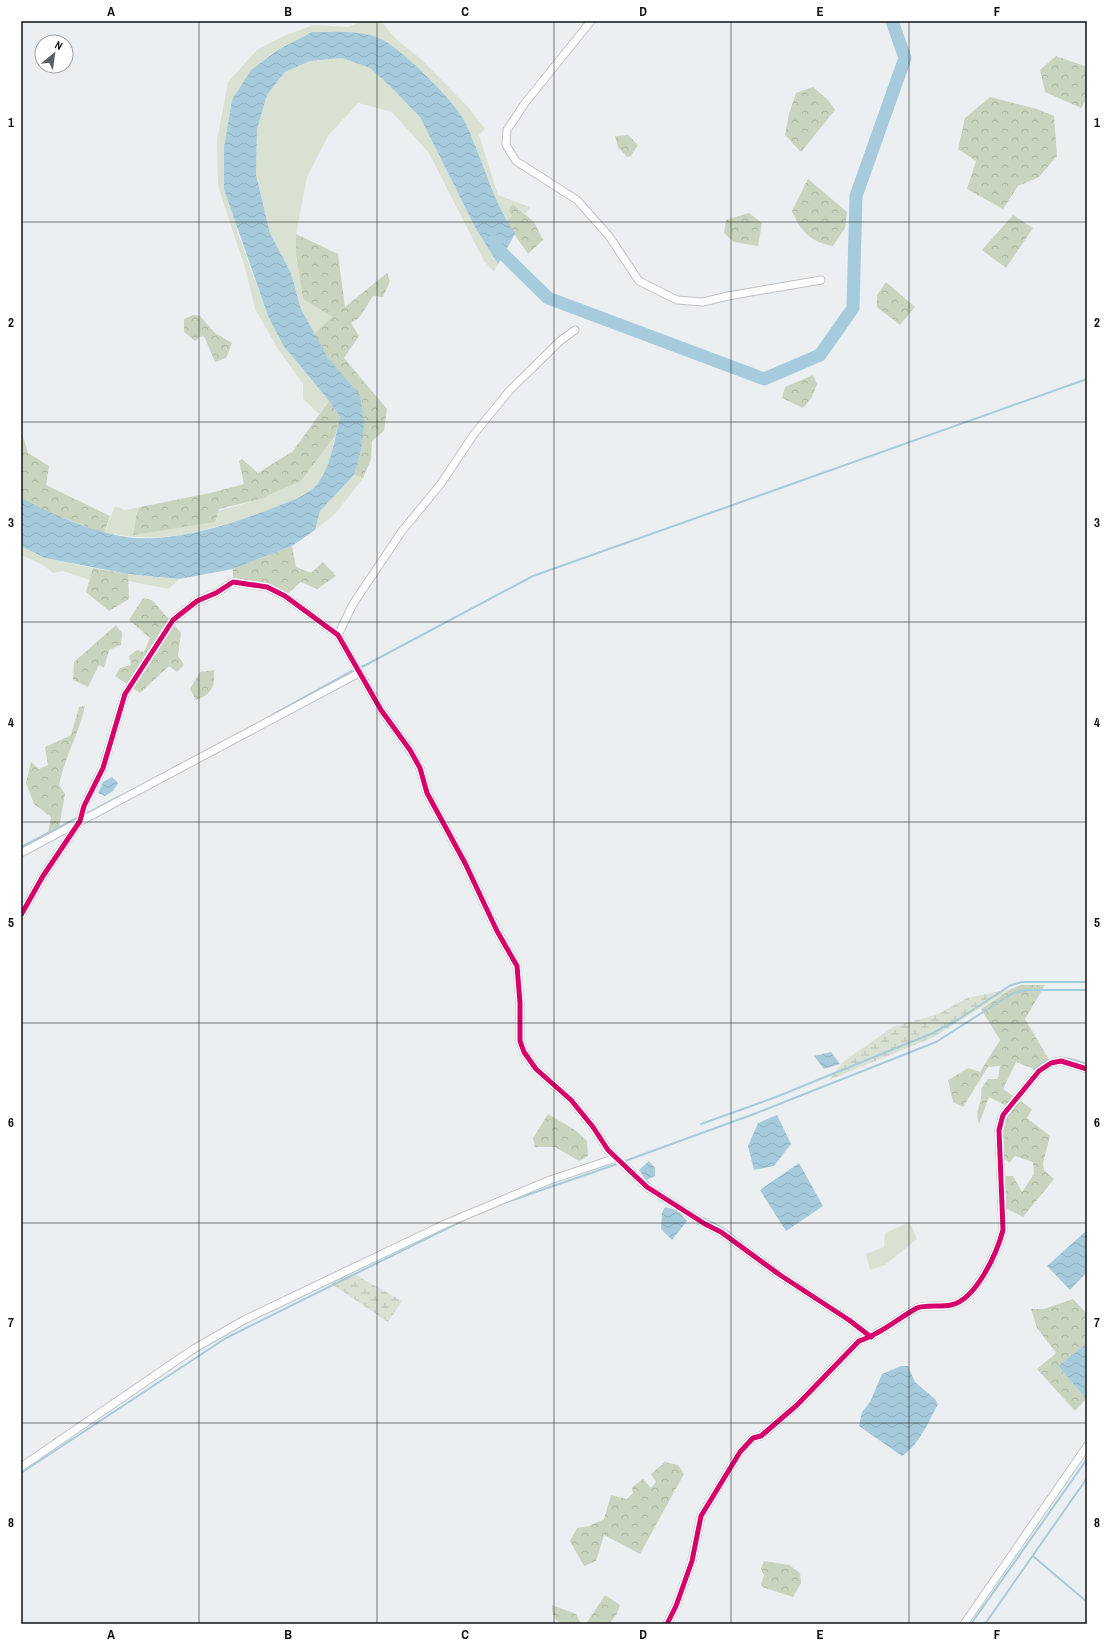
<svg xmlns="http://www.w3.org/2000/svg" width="1108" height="1645" font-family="'Archivo Narrow',sans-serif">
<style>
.grass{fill:#d9e2d2}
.forest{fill:url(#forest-crowns)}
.wetland{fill:url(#wetland-marsh)}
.water{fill:url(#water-waves)}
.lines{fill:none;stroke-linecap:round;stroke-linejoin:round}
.stream{stroke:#a5cbdc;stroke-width:2}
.river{stroke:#a5cbdc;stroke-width:13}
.street-casing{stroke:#c0c3c5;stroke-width:9}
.street{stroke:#fcfdfd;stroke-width:7}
.cycleway-casing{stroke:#fff;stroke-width:8}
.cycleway{stroke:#d6006c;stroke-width:5}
.grid{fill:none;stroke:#0f1214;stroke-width:1;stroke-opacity:0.55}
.neatline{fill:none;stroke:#0f1214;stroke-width:1.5}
.grid-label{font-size:13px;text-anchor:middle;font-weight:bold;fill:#0f1214}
</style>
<defs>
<pattern id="forest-crowns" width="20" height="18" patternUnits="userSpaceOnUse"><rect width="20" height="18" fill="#c8d4bd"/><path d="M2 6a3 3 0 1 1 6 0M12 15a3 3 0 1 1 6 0" fill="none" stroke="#abb5a2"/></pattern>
<pattern id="wetland-marsh" width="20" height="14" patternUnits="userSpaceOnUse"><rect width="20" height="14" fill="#d9e2d2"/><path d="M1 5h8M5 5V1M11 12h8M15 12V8" fill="none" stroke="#b9c1b3"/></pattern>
<pattern id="water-waves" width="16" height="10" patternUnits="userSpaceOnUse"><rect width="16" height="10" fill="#a5cbdc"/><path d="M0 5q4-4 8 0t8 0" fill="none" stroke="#8dadbc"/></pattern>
</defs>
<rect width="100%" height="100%" fill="#eceff2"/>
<g class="grass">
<polygon points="361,21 381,21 398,41 420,58 468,107 485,129 479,135 498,195 530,207 526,214 513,204 512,216 506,222 491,191 475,144 463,118 377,37 251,70 237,231 268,316 299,365 329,401 319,414 303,399 303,384 278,349 255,309 245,268 218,186 217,140 228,82 257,50 281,37 313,25 348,27"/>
<polygon points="342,58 370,68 390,86 420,117 475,227 498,264 494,272 484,261 429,153 392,112 358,103 328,136 307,177 296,234 296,254 303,299 332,317 314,334 301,309 291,273 270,233 256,175 257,129 267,95 285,72 310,61"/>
<path d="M335,436C332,452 329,473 317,485C297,506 201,534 171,536C148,539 127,537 104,533L115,506L125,510L140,507L136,516L133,535L260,499L301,481Z"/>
<polygon points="354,475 363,478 336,513 315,530 320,511"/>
<polygon points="21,546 45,558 93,568 90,580 63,571 53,573 43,565 21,555"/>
<polygon points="128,574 179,579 169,589 128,581"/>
<polygon points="910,1222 917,1239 885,1265 870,1270 866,1254 884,1247 885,1233"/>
</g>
<g class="forest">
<polygon points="1056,56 1087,67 1087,98 1081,108 1045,92 1040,70"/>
<polygon points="813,87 828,100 835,110 801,152 785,135 789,114 796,93"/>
<polygon points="990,97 1037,109 1054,116 1057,156 1039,177 1018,186 1003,209 967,189 976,161 958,149 965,118"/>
<polygon points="628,135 638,145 631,156 627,157 618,147 615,136"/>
<path d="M808,179L847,212L845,228L833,246C812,243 800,231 792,211Z"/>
<polygon points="513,204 534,222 543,240 528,254 506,222 512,216 509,211"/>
<polygon points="749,213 762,223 758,246 734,242 724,233 726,220"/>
<polygon points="1013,215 1033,228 1006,268 982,250"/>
<polygon points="296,234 338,254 345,307 387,273 390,281 383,297 373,296 359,318 351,323 359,336 344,358 387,409 384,431 372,441 371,459 363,478 354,475 361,451 328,358 314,334 332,317 303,299 296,254"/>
<polygon points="886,282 915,307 900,325 877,307 877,295"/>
<polygon points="193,315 200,316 215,333 232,343 226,358 215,362 204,336 199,337 195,341 184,332 184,319"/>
<polygon points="813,375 817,384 812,397 803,408 782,398 785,387"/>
<polygon points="329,401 340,417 335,436 301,481 260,499 219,509 215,522 133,535 136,516 140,507 210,493 244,484 239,461 242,459 258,473 293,451"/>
<polygon points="21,430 28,453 49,466 46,485 110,516 104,533 39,509 21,497"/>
<polygon points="292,546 296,567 311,573 323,562 336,576 317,589 301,582 285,596 267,587 233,582 233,569"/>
<polygon points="93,568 128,574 129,599 109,611 86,592"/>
<polygon points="143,598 152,600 181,633 178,656 184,665 177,672 169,666 140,693 115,676 120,668 131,665 129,656 137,650 144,652 150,638 129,620"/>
<polygon points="116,625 122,633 121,645 109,650 104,668 99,665 88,687 73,680 74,662"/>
<path d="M214,670C215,687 212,694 196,700L190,689L200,672Z"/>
<path d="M85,706C79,734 65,756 59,785L65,794L58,833L47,839L51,817L34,804L26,783L31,762L39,769L48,765L45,747L71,735L79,707Z"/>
<path d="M1021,985H1045L1025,1019L1051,1063L1039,1071L1016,1062L1003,1089L1032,1109L1027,1118L1050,1136L1043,1163L1044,1170L1054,1179L1023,1217L1003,1207L1002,1176H1013L1022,1192L1034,1174L1033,1162L1015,1156L1009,1163L1001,1155L999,1130L1009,1107L989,1097L979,1124C974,1107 983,1106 981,1089L988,1079H998L1000,1066L988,1067L963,1107L953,1102L948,1080L968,1068L980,1072L1000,1040L981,1009L1011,989Z"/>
<polygon points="548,1114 575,1130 587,1141 588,1156 579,1161 555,1147 535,1147 533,1138"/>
<polygon points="1073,1299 1087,1314 1087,1343 1058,1366 1086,1399 1075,1411 1037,1369 1056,1353 1037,1328 1031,1309 1044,1309"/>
<polygon points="665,1462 678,1465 684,1474 640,1554 604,1535 596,1561 584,1566 570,1541 577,1528 589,1526 604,1519 611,1495 627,1499 633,1493 632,1487 643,1479 651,1488 656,1482 651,1474"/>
<polygon points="764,1561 789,1565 800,1573 801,1583 793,1597 762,1587 761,1584 764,1575 761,1569"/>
<polygon points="605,1595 620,1605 617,1614 609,1624 586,1624"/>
<path d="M552,1605L576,1614L581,1624C564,1624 552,1626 552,1605Z"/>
</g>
<g class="wetland">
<polygon points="1011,989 934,1037 829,1080 844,1061 893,1027 938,1014 967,998"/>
<polygon points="347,1270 402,1301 388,1322 326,1280"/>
</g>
<g class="water">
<path d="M312,32C333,32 356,30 376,37C397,43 454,101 464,120C483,158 490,197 515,234L498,264L475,227L420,117L390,86L370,68L342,58L310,61L285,72L267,95L257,129L256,175L270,233L291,273L301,309L328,358L360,395L364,422L361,451L354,475L320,511L315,530L292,546L233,569L179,579L128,574L45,558L21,546V497C38,508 54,514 73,522C93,529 113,536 134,538C176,541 229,525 268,510C282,504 309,496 318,483C332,464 334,440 340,417L329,401L283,345L268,316L224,189V148L232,100L251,70L278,50Z"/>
<polygon points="112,777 118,783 113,791 105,796 98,793 103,782"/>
<polygon points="831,1052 840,1064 824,1069 814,1056"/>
<polygon points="777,1115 791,1144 774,1166 754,1170 748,1146 758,1123"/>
<polygon points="649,1161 655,1168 655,1176 646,1180 639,1170"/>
<polygon points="799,1163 823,1206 786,1231 760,1190"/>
<polygon points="665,1207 677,1210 687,1221 672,1240 661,1229 662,1213"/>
<polygon points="1087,1230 1087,1272 1070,1290 1047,1266"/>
<polygon points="1087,1343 1087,1398 1086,1399 1058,1366"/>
<path d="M901,1366H908L915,1382L935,1399L938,1404C929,1421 919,1445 902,1456L859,1426L862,1412L870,1402L882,1374Z"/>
</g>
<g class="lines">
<g class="stream">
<polyline points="360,668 533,576 1087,379"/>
<polyline points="274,714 352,671"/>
<polyline points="86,814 120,796"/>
<polyline points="21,847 79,817"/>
<path d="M1034,1069C1051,1053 1067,1057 1087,1064"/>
<polyline points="701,1124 776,1097 933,1033 959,1019 1011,985 1022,982 1087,982"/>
<polyline points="625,1161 754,1114 936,1042 1013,993 1027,990 1087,990"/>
<polyline points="646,1180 652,1186"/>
<polyline points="501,1204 617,1164"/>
<polyline points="703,1218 724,1229 741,1242"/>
<polyline points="21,1473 226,1338 464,1220"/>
<polyline points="1033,1556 1087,1602"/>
<polyline points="971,1624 1087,1459"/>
<polyline points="985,1624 1087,1478"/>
</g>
<polyline class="river" points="494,241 497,248 548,298 764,379 820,355 853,308 856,196 905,58 892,21"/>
<g class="street-casing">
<g id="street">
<polyline points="591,21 525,103 507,130 506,145 516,161 577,200 609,236 639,281 677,300 703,302 728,296 821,280"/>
<polyline points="338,635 353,604 402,531 440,485 474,434 510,390 560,341 575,330"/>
<polyline points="21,853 359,673"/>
<polyline points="21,915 43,876 80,821 84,806 103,768 125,694 173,620 197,601 216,593 233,582 267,587 285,596 338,635 381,710 410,750 420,768 427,793 465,863 497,931 517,966 520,1003 520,1041 524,1052 536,1069 571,1100 593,1127 608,1150 647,1187 705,1224 721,1232 780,1275 849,1320 871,1337"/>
<polyline points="21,1467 192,1350 244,1320 445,1224 550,1180 616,1158"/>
<path d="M667,1624L676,1606L692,1561L701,1516L740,1452L753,1438L761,1436L797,1405L859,1341C881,1334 897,1319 917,1308C924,1305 942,1307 951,1305C976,1300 997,1253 1003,1230L999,1130L1003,1115L1039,1071L1051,1063L1061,1061L1087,1069"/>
<polyline points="964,1624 1087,1446"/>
</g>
</g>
<use href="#street" class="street"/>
<g class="cycleway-casing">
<g id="cycleway">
<polyline points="21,915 43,876 80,821 84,806 103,768 125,694 173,620 197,601 216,593 233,582 267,587 285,596 338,635 381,710 410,750 420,768 427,793 465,863 497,931 517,966 520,1003 520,1041 524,1052 536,1069 571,1100 593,1127 608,1150 647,1187 705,1224 721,1232 780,1275 849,1320 871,1337"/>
<path d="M667,1624L676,1606L692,1561L701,1516L740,1452L753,1438L761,1436L797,1405L859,1341C881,1334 897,1319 917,1308C924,1305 942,1307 951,1305C976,1300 997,1253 1003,1230L999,1130L1003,1115L1039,1071L1051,1063L1061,1061L1087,1069"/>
</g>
</g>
<use href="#cycleway" class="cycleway"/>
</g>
<path class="grid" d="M199,21V1624M377,21V1624M554,21V1624M731,21V1624M909,21V1624M21,222H1087M21,422H1087M21,622H1087M21,822H1087M21,1023H1087M21,1223H1087M21,1423H1087"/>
<rect width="1108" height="1645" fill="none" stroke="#ffffff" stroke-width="44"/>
<g transform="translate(54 54) rotate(29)"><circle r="19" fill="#ffffff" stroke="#9fa0a1"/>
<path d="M0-3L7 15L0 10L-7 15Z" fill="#5c5f62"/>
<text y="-6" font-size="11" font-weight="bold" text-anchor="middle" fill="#0f1214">N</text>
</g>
<rect x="22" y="22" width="1064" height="1601" class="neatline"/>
<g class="grid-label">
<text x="111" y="16">A</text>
<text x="288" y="16">B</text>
<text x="465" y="16">C</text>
<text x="643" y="16">D</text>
<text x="820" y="16">E</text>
<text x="997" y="16">F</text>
<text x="11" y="127">1</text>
<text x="1097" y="127">1</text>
<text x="11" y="327">2</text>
<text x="1097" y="327">2</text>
<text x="11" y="527">3</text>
<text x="1097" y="527">3</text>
<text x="11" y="727">4</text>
<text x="1097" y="727">4</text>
<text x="11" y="927">5</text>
<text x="1097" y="927">5</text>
<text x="11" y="1127">6</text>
<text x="1097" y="1127">6</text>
<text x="11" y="1327">7</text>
<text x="1097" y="1327">7</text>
<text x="11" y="1527">8</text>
<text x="1097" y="1527">8</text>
<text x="111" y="1639">A</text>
<text x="288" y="1639">B</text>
<text x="465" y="1639">C</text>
<text x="643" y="1639">D</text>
<text x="820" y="1639">E</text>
<text x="997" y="1639">F</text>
</g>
</svg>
